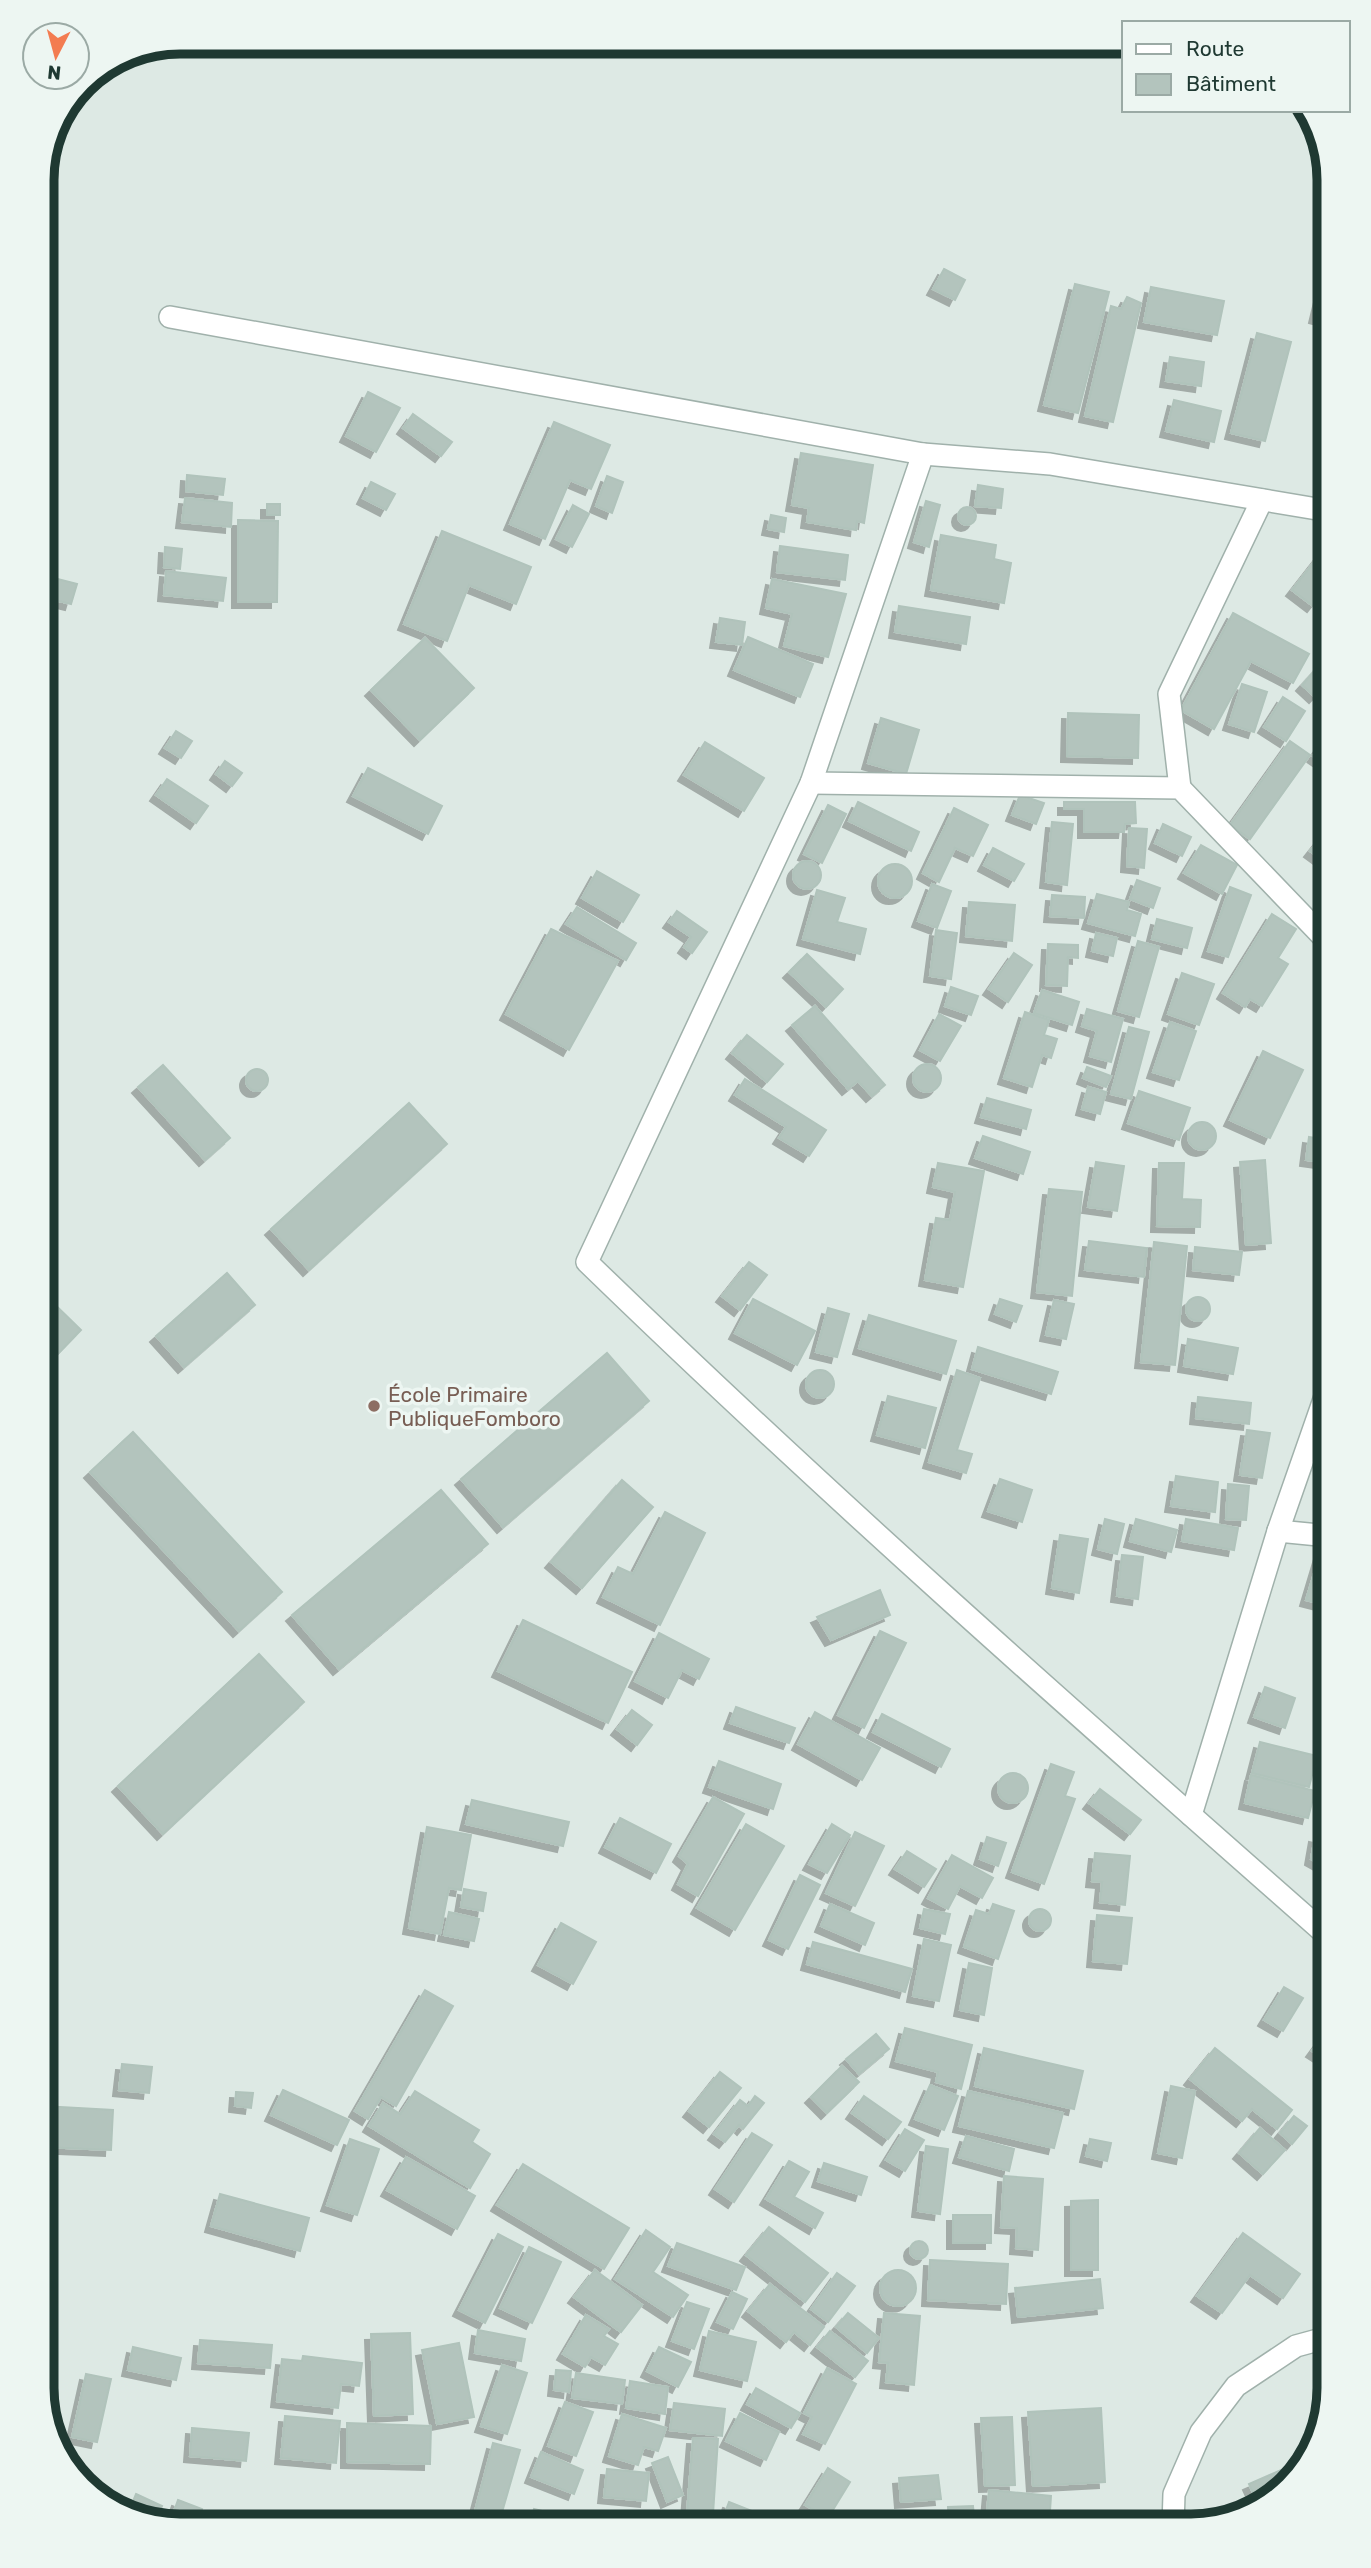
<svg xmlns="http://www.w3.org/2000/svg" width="1371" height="2568" font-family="Rubik,sans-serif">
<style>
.building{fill:#b3c4bd;stroke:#b0c3bb;stroke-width:2;filter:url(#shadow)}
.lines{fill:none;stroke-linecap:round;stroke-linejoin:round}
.minor-casing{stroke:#a0b1ab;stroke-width:24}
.minor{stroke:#fff;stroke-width:21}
.education-dot{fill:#8d6e63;stroke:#edf6f2;stroke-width:2.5}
.labels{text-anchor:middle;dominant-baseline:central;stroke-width:7;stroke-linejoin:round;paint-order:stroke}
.education-label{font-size:21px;fill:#785e54;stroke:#edf6f2;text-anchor:start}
.rim{fill:none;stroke:#1f3932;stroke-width:9}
</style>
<defs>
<filter id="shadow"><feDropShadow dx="-6" dy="6" stdDeviation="0" flood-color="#0004"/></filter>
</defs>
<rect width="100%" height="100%" fill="#dde9e4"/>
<g class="building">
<polygon points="944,269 965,280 955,300 933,289"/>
<polygon points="1075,284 1109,292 1078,413 1044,405"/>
<polygon points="1151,287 1224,301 1217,335 1144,322"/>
<polygon points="1322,288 1329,290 1329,321 1315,317"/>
<polygon points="1127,297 1141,303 1113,422 1085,416 1111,306 1121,309"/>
<polygon points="1257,333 1291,342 1265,441 1231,433"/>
<polygon points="1170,357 1204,362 1201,386 1166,381"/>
<polygon points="368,392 400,408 376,452 346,436"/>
<polygon points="1174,400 1221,411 1214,442 1166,431"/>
<polygon points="413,414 452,442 441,456 403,428"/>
<polygon points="554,422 610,445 591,489 570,480 545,539 510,524"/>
<polygon points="801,453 873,465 864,523 857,521 856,530 807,522 809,508 792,505"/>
<polygon points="187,475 225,479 223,495 186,491"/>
<polygon points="607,476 623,482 612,513 596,506"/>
<polygon points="371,482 395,494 386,510 363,498"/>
<polygon points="978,485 1003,489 1001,508 975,506"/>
<polygon points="185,498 232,503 231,527 182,522"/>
<polygon points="926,501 940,505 929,547 914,542"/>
<rect x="267" y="504" width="13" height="11"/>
<polygon points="573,505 589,514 572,547 556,539"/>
<circle cx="967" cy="516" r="9"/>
<polygon points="771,515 786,518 784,532 768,529"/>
<polygon points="238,520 278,521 277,602 238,602"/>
<polygon points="442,531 531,567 516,604 469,585 447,641 404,624"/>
<polygon points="941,535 996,545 994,559 1011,563 1004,603 931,590"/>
<polygon points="780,546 848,555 845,580 777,572"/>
<polygon points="165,547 182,549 180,569 164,567"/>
<polygon points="1321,553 1329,559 1329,586 1313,606 1292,590"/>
<polygon points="166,571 226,578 223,601 164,595"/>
<polygon points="42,575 77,584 71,604 42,597"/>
<polygon points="772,579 846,594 828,657 784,646 792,614 766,608"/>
<polygon points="899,606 970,617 966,644 895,632"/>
<polygon points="1233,613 1309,654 1293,683 1251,661 1214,729 1181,710"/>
<polygon points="720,618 745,622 742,645 716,642"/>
<polygon points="748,637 813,664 800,697 734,670"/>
<polygon points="425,638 474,688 420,740 371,690"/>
<polygon points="1319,666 1329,675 1329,682 1315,697 1302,685"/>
<polygon points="1242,684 1267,692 1254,732 1229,724"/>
<polygon points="1283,697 1305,711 1286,741 1264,727"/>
<polygon points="1068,713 1139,715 1138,758 1067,756"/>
<polygon points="881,718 919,730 906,774 868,763"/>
<polygon points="176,731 192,741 181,758 165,748"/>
<polygon points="1290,741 1310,755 1250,839 1230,825"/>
<polygon points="1323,741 1329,746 1329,767 1313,756"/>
<polygon points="705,742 764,778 744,811 684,775"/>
<polygon points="225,761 242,773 232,786 216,774"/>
<polygon points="368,768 442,806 428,834 353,796"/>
<polygon points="167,779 208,806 196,823 156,795"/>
<polygon points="1020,795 1044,803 1036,824 1012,815"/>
<polygon points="858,802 919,832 911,851 849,821"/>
<polygon points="1064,802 1135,802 1136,823 1125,824 1124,832 1084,832 1084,809 1064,809"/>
<polygon points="828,805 846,814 822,863 804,854"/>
<polygon points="954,808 988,825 973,856 955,848 939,882 923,873"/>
<polygon points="1052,822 1073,824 1067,885 1046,882"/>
<polygon points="1163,824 1191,837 1182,856 1155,843"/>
<polygon points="1329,827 1329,865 1310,851"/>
<polygon points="1129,828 1147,829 1144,868 1127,866"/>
<polygon points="1201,845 1237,865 1222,894 1184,873"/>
<polygon points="993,848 1024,864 1014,881 984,865"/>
<circle cx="807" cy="875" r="14"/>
<circle cx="895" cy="881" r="17"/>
<polygon points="597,871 639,895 623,922 582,898"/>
<polygon points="1137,880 1160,888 1153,908 1130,899"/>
<polygon points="932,884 951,891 937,928 918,921"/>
<polygon points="1230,887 1251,895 1228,957 1208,951"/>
<polygon points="817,890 845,898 837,922 866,929 860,954 803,939"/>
<polygon points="1097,894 1129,902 1127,910 1141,914 1135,936 1088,923"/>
<polygon points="1052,895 1085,897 1084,918 1050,916"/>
<polygon points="969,902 1015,905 1012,941 966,936"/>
<polygon points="577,907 636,943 626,960 566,924"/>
<polygon points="677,911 707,932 692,953 684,947 691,937 669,922"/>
<polygon points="1272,914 1296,929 1278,958 1288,964 1262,1006 1250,999 1245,1007 1223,993"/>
<polygon points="1157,919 1192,928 1187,948 1152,939"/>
<polygon points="551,929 618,961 569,1050 506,1014"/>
<polygon points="936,930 957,933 951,979 930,976"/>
<polygon points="1096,933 1117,938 1113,956 1092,951"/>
<polygon points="1138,941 1159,947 1139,1017 1118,1011"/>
<polygon points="1048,944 1078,945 1078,958 1068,957 1067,986 1046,985"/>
<polygon points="1014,953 1032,965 1008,1002 989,989"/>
<polygon points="807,954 843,989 826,1007 789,972"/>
<polygon points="1182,973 1214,984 1199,1025 1168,1014"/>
<polygon points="951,987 978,996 971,1015 945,1006"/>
<polygon points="1042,990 1079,1002 1072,1025 1034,1013"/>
<polygon points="815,1006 885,1085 872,1096 858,1081 848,1089 792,1025"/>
<polygon points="1087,1009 1123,1019 1111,1062 1090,1056 1097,1031 1082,1026"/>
<polygon points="1025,1012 1049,1020 1044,1035 1057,1039 1051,1058 1042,1055 1032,1087 1004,1078"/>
<polygon points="939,1014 961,1026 940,1061 920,1050"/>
<polygon points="1170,1022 1196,1031 1179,1080 1153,1072"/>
<polygon points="1129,1027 1149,1032 1131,1099 1111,1094"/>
<polygon points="747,1035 783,1064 767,1082 732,1053"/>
<polygon points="1263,1051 1303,1070 1270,1138 1230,1120"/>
<circle cx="927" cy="1078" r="14"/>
<polygon points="163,1065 230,1138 205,1160 138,1087"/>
<polygon points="1087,1067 1111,1076 1106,1087 1083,1078"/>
<circle cx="257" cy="1080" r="11"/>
<polygon points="745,1079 826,1130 809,1156 779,1138 786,1127 735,1095"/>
<polygon points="1088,1087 1106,1092 1100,1114 1082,1109"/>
<polygon points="1139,1091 1190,1108 1179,1140 1128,1123"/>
<polygon points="987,1098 1031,1110 1026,1129 981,1117"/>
<polygon points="409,1103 447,1144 309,1270 271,1229"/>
<circle cx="1202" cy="1136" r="14"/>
<polygon points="983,1136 1030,1152 1023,1174 975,1158"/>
<polygon points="1309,1137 1329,1140 1329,1163 1306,1160"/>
<polygon points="1265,1160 1271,1243 1246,1245 1240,1162"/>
<polygon points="1096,1162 1124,1166 1117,1211 1088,1207"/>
<polygon points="938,1163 984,1171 963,1287 925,1280 936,1218 950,1220 955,1192 933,1187"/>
<polygon points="1159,1163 1184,1163 1182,1199 1201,1200 1200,1227 1157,1226"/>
<polygon points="1049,1189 1082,1192 1072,1296 1037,1292"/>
<polygon points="1089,1241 1147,1248 1144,1277 1085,1270"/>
<polygon points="1154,1242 1187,1246 1175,1365 1141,1362"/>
<polygon points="1195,1247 1242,1252 1239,1275 1193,1270"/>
<polygon points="749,1262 767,1275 740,1310 722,1296"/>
<polygon points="227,1273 255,1305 184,1367 156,1336"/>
<polygon points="42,1292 81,1330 52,1360 42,1350"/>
<circle cx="1198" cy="1309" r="12"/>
<polygon points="753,1299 815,1331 797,1365 735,1333"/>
<polygon points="1000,1299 1022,1306 1016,1322 995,1314"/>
<polygon points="1054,1300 1074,1304 1066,1339 1046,1335"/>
<polygon points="828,1308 849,1314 837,1357 816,1352"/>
<polygon points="869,1315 956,1341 946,1374 859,1348"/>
<polygon points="1188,1339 1238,1348 1233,1374 1184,1366"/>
<polygon points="978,1347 1058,1372 1051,1394 972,1369"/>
<polygon points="607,1353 649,1401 503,1527 461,1479"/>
<polygon points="957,1370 980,1378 957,1450 972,1454 966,1473 929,1462"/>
<circle cx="820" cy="1384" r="14"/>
<polygon points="888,1396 936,1408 925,1448 877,1435"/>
<polygon points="1198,1397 1251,1403 1249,1424 1196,1418"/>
<polygon points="1247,1430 1270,1433 1262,1478 1240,1475"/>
<polygon points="133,1432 282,1592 239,1631 90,1472"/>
<polygon points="1176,1476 1218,1482 1215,1512 1171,1506"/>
<polygon points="1000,1479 1032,1490 1022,1522 988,1511"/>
<polygon points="622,1480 653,1507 582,1588 551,1562"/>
<polygon points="1228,1484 1249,1486 1246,1520 1226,1519"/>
<polygon points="441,1490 488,1544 339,1669 292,1615"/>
<polygon points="665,1512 705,1533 660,1625 603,1597 618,1567 633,1574"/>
<polygon points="1105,1519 1124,1524 1117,1554 1098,1549"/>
<polygon points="1136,1519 1177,1530 1171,1552 1130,1541"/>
<polygon points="1186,1519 1238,1528 1234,1550 1182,1541"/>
<polygon points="1060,1535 1088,1539 1079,1593 1052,1588"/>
<polygon points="1324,1540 1329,1541 1329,1606 1306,1600"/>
<polygon points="1122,1555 1143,1557 1138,1599 1117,1596"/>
<polygon points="880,1590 890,1615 831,1640 817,1617"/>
<polygon points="523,1620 632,1672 608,1723 498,1671"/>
<polygon points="880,1631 906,1643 864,1728 838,1715"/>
<polygon points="659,1633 709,1659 699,1679 682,1670 668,1698 635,1681"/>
<polygon points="259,1654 304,1702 163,1834 118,1786"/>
<polygon points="1265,1687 1295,1698 1285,1728 1254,1717"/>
<polygon points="736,1707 795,1728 789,1743 730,1723"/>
<polygon points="632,1710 652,1725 637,1745 617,1729"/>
<polygon points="815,1712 880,1748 862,1780 798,1744"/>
<polygon points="882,1714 950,1749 941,1767 873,1732"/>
<polygon points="1260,1742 1317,1756 1309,1787 1252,1773"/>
<polygon points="719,1761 781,1784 773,1809 709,1787"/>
<polygon points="1051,1764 1074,1772 1065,1796 1075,1799 1044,1884 1012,1872"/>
<circle cx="1013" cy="1788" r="15"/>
<polygon points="1251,1775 1315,1791 1308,1818 1245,1803"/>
<polygon points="1100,1789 1141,1820 1130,1834 1089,1803"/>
<polygon points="713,1797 744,1814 698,1896 678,1884 688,1864 679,1856"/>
<polygon points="472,1800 569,1822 563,1846 466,1824"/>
<polygon points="620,1818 671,1844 656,1873 605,1847"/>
<polygon points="746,1824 784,1846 735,1930 697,1908"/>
<polygon points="832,1824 850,1835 827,1873 809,1864"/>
<polygon points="427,1827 471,1835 461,1890 449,1888 440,1934 409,1928"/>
<polygon points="855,1832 884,1846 855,1906 826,1893"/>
<polygon points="1315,1836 1329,1839 1329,1869 1311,1859"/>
<polygon points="987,1837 1006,1843 998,1866 980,1859"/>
<polygon points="907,1851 936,1869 924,1887 895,1869"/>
<polygon points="1095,1853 1130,1856 1125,1905 1100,1902 1102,1882 1092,1881"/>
<polygon points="952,1855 993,1878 982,1898 960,1886 948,1909 928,1898"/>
<polygon points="800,1875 820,1885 788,1949 769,1940"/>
<polygon points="464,1889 486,1893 483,1911 461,1907"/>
<polygon points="830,1904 874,1923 865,1945 821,1926"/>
<polygon points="993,1904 1014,1911 998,1959 964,1947 976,1910 989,1914"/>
<circle cx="1040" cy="1920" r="11"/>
<polygon points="924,1909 950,1914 945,1934 920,1928"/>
<polygon points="449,1912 479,1919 474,1941 444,1935"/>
<polygon points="1097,1915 1132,1918 1127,1964 1093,1961"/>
<polygon points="561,1923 596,1942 573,1984 538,1965"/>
<polygon points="924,1939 951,1945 939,2001 913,1996"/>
<polygon points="813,1942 912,1969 905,1992 807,1964"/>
<polygon points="969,1963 992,1968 984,2015 960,2010"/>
<polygon points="1284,1987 1303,1998 1283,2031 1264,2020"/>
<polygon points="425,1990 453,2006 396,2106 381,2097 368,2119 355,2111"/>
<polygon points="905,2028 972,2045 961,2089 936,2082 938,2072 896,2061"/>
<polygon points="1329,2028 1329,2062 1312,2051"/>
<polygon points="876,2034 889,2049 859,2074 846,2059"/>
<polygon points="984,2048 1083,2071 1074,2109 975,2086"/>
<polygon points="1215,2048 1292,2110 1277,2129 1252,2109 1242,2121 1190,2079"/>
<polygon points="122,2064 152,2067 149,2093 119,2090"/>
<polygon points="842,2066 859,2082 827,2113 811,2097"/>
<polygon points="720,2072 741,2088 709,2127 689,2111"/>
<polygon points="930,2085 958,2096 944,2130 915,2119"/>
<polygon points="1171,2086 1195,2091 1182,2158 1158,2153"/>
<polygon points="283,2090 349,2120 337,2145 271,2115"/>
<polygon points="415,2091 479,2130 472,2142 490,2154 470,2188 369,2126 383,2103 400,2114"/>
<polygon points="968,2091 1063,2113 1054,2148 959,2126"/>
<polygon points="236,2092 253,2093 251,2108 235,2106"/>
<polygon points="755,2096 764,2103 743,2129 739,2125 725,2142 714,2134 740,2100 748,2106"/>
<polygon points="864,2096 901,2122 888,2139 852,2113"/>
<polygon points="42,2106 113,2110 111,2150 42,2147"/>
<polygon points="1294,2116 1307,2126 1292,2144 1280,2133"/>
<polygon points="1260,2128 1285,2150 1263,2174 1239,2153"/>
<polygon points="905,2129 924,2140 905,2171 886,2160"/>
<polygon points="752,2133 772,2145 734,2202 715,2189"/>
<polygon points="966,2136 1014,2149 1009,2171 959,2157"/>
<polygon points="350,2139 379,2149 357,2215 327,2205"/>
<polygon points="1090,2139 1111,2143 1107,2161 1086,2156"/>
<polygon points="926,2146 948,2149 940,2214 918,2211"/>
<polygon points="406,2157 475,2196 457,2229 387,2190"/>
<polygon points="789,2161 809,2172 794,2197 823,2213 815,2228 766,2199"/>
<polygon points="824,2163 867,2177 861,2195 818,2181"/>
<polygon points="523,2164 629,2228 604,2269 497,2205"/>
<polygon points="1004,2176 1043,2179 1038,2250 1016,2248 1017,2228 1001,2227"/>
<polygon points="220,2194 309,2218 300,2251 211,2226"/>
<polygon points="1098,2200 1098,2270 1071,2270 1071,2201"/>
<rect x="953" y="2215" width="38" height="28"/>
<polygon points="769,2227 828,2273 805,2302 746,2255"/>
<polygon points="646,2230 670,2247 653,2272 688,2295 673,2317 615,2279"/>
<polygon points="1243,2233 1300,2274 1283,2298 1250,2275 1222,2313 1197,2296"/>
<polygon points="498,2234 523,2247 485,2323 459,2310"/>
<circle cx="919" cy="2250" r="9"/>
<polygon points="677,2243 745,2267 736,2290 668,2266"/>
<polygon points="529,2247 561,2262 532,2323 500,2308"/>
<polygon points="930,2260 1008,2264 1006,2304 928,2300"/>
<polygon points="595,2270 642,2305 621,2332 574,2297"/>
<circle cx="898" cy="2288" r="18"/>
<polygon points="837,2273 855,2286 828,2322 811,2309"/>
<polygon points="1100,2279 1103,2308 1018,2317 1015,2288"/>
<polygon points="770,2284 824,2327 810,2345 794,2332 786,2342 748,2311"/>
<polygon points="732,2292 747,2299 733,2329 717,2322"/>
<polygon points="687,2302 709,2309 694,2349 672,2341"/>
<polygon points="848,2313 879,2338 867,2353 836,2327"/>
<polygon points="884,2313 920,2316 914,2385 886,2382 888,2363 879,2362"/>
<polygon points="586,2315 609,2329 604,2336 618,2344 605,2365 591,2357 585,2367 563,2354"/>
<polygon points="478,2330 525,2339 521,2361 475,2353"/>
<polygon points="709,2331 756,2342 747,2381 700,2370"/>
<polygon points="830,2331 868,2361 855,2377 817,2347"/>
<polygon points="410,2333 413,2414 374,2416 371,2334"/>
<polygon points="200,2340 272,2345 270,2368 198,2363"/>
<polygon points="459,2343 474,2417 437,2424 422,2350"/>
<polygon points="133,2347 181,2358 176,2380 128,2370"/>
<polygon points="659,2347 691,2362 678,2387 647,2371"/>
<polygon points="303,2356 362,2363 359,2386 341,2384 338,2408 277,2401 282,2359 302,2361"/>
<polygon points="502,2365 527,2373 507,2434 481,2426"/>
<polygon points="827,2368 856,2384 825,2444 803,2434 812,2417 804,2413"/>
<polygon points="556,2370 571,2371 569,2392 554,2390"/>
<polygon points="576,2373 625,2380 622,2404 572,2398"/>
<polygon points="86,2374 111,2379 97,2442 72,2437"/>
<polygon points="630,2381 668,2387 665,2414 626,2408"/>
<polygon points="756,2388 800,2413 791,2428 747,2404"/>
<polygon points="565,2402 593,2412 576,2456 548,2446"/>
<polygon points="674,2403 725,2409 722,2436 670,2430"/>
<polygon points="1101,2408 1105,2482 1033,2486 1028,2412"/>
<polygon points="740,2413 779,2432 766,2460 726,2441"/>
<polygon points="622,2414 666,2428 658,2451 644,2447 638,2465 609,2456"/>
<polygon points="285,2416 340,2421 336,2463 281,2458"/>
<polygon points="1012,2417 1015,2485 985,2486 981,2418"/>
<polygon points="347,2423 431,2426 430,2464 347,2462"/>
<polygon points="192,2428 249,2433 246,2461 190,2456"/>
<polygon points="693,2438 718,2439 713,2514 687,2512"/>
<polygon points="493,2443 520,2450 498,2526 471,2526"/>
<polygon points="541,2452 583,2470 574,2494 531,2477"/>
<polygon points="668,2457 683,2495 667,2502 652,2463"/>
<polygon points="828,2468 850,2482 828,2518 805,2505"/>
<polygon points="607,2469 649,2473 646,2501 604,2497"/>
<polygon points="1281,2470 1286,2481 1258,2504 1249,2484"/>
<polygon points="938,2475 941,2499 901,2502 899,2478"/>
<polygon points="989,2490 1051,2496 1049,2526 986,2522"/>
<polygon points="136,2494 162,2506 156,2520 129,2511"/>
<polygon points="178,2500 202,2509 197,2523 173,2514"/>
<polygon points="729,2502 772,2519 769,2526 720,2526"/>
<polygon points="973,2506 975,2526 949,2526 948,2507"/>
<polygon points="534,2509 559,2515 557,2526 529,2526"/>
<polygon points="615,2511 709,2521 708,2526 614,2526"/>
<polygon points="226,2512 251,2526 218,2526"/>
<polygon points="782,2516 803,2526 777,2526"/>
</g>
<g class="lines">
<g class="minor-casing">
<g id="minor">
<polyline points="170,317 923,454 1050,464 1329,511"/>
<path d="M923,454L811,783L587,1262C827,1495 1078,1716 1329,1937"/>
<polyline points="811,783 1180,788 1329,943"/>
<polyline points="1180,788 1169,694 1262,500"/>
<polyline points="1278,1531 1329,1536"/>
<polyline points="1191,1815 1278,1531 1329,1385"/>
<polyline points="1173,2526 1174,2494 1201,2432 1236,2386 1296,2346 1329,2337"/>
</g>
</g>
<use href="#minor" class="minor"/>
</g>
<circle class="education-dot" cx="374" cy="1406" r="7"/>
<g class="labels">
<g class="education-label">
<text x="388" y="1394">École Primaire<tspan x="388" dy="24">PubliqueFomboro</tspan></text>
</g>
</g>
<path d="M0 0H1371V2568H0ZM180 54H1191A126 126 0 0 1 1317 180V2388A126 126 0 0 1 1191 2514H180A126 126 0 0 1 54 2388V180A126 126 0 0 1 180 54Z" fill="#edf6f2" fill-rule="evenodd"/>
<path class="rim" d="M180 54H1191A126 126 0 0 1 1317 180V2388A126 126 0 0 1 1191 2514H180A126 126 0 0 1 54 2388V180A126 126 0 0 1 180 54Z"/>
<rect x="1122" y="21" width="228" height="91" fill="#edf6f2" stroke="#9baaa5" stroke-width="2"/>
<rect x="1136" y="44" width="35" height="10" fill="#ffffff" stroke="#9baaa5" stroke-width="2"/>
<text x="1186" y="56" font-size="21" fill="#1f3932">Route</text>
<rect x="1136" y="74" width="35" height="21" fill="#b3c4bd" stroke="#9baaa5" stroke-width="2"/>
<text x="1186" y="91" font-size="21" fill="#1f3932">Bâtiment</text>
<g transform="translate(56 56) rotate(186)"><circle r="33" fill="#edf6f2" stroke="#9baaa5" stroke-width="2"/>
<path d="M0-5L12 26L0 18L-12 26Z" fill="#f37c51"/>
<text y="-10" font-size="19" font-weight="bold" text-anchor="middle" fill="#1f3932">N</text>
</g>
</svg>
